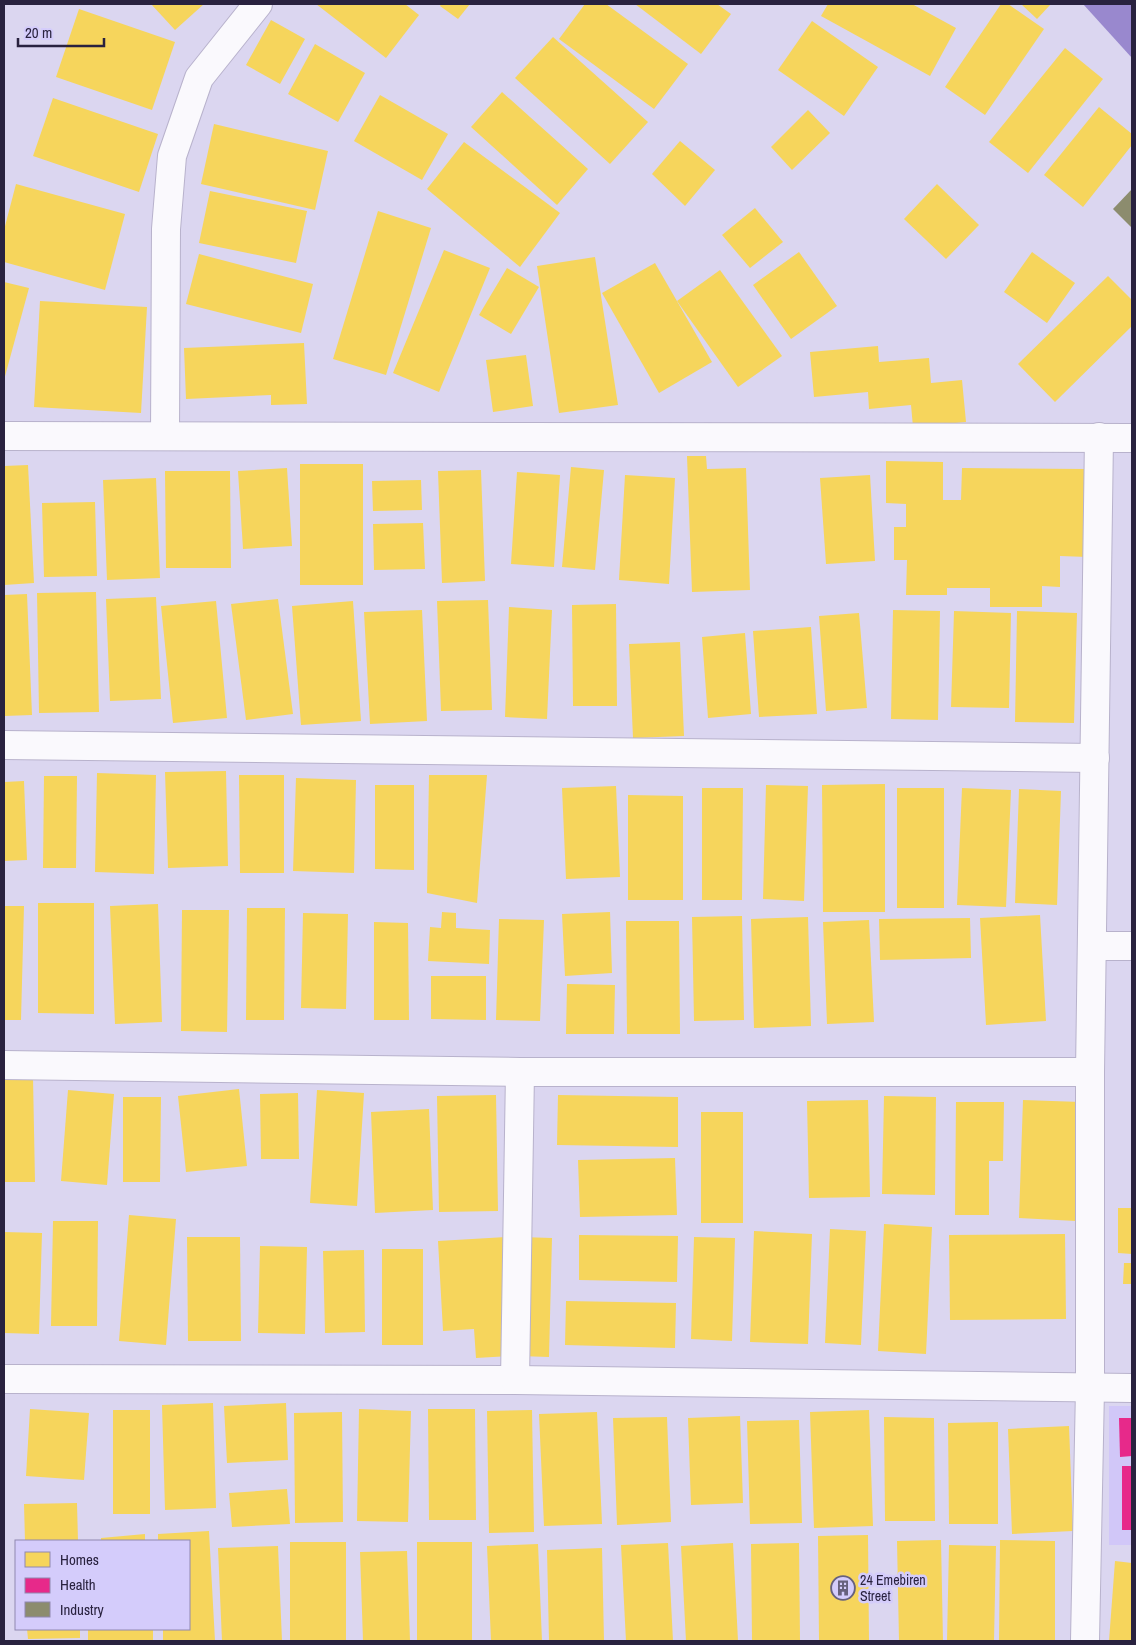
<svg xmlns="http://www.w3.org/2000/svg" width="1136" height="1645" font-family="'Archivo Narrow',sans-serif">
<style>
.built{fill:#d1c7f8}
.water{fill:#9988ce}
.homes{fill:#f6d55c}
.health{fill:#e7298a}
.industry{fill:#8c8c6e}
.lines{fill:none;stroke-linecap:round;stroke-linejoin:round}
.minor-casing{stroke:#b8b2cc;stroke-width:30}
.minor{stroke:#faf9fd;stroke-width:28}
.labels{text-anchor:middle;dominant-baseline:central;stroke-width:5;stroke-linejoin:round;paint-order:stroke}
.poi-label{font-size:14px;fill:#29223f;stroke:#d4ccfb;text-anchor:start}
</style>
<rect width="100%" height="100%" fill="#dbd6f0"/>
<rect class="built" x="1109" y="1406" width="23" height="139"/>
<polygon class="water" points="1083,4 1132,4 1132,58"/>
<g class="homes">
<polygon points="151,4 204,4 175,30"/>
<polygon points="316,4 405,4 419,15 386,58"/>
<polygon points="441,4 470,4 458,19 440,6"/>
<polygon points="585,4 606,4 688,64 654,109 559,39"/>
<polygon points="635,4 717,4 731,14 701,54"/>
<polygon points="828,4 912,4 956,28 930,76 821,16"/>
<polygon points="1001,4 1008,4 1044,29 985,115 945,87"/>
<polygon points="1021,4 1051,4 1037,19"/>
<polygon points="79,9 175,42 152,110 56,77"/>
<polygon points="271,20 305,39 280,84 246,65"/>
<polygon points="812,21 878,67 844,116 778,70"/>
<polygon points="553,37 648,122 610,164 515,78"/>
<polygon points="315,44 365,73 338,122 288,94"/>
<polygon points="1065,48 1103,79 1028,173 989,142"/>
<polygon points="502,92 588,169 557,205 471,127"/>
<polygon points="380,95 448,134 422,180 354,141"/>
<polygon points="53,98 158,134 139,192 33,156"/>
<polygon points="1099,107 1132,134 1132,145 1083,207 1044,175"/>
<polygon points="808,110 830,133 792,170 771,147"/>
<polygon points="214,124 328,151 315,210 201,184"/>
<polygon points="680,141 715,170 685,206 652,174"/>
<polygon points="464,142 560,213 520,267 427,189"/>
<polygon points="16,184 125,214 105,290 4,262 4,230"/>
<polygon points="937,184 979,225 946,259 904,219"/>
<polygon points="210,191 307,211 296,263 199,243"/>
<polygon points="755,208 783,242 750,268 722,235"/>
<polygon points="378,211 431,228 386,375 333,359"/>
<polygon points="444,250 490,268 439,392 393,373"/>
<polygon points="799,252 837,306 791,339 753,285"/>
<polygon points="1032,252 1075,283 1047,323 1004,292"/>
<polygon points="199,254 313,284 301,333 186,304"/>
<polygon points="595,257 618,405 559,413 537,266"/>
<polygon points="655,263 712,362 659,393 602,293"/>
<polygon points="507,268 539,287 511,334 479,315"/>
<polygon points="720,270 782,356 738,387 677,301"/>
<polygon points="1108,276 1132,300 1132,326 1055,402 1018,364"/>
<polygon points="4,282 29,288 4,380"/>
<polygon points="40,301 147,307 141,413 34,407"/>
<polygon points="304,343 307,404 271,405 271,395 186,399 184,348"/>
<polygon points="878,346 879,362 929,358 931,383 962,380 966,422 913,427 911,405 869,409 868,392 814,397 810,352"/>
<polygon points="526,355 533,406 493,412 486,360"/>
<polygon points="687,456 706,456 707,469 746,468 750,590 692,592"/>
<polygon points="886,461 943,462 943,500 961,500 962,468 1087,469 1088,557 1060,556 1060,587 1042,586 1042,607 990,607 990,588 947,588 947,595 906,595 907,560 894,560 894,527 906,527 906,504 886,503"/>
<rect x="300" y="464" width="63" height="121"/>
<polygon points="28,465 34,583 4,585 4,466"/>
<polygon points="571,467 604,470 595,570 562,567"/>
<polygon points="287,468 292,546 243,549 238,471"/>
<polygon points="481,470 485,581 442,583 438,471"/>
<polygon points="165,471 230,471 231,568 166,568"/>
<polygon points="517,472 560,475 554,567 511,564"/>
<polygon points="625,475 675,478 669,584 619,580"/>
<polygon points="870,475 875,561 826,564 820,478"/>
<polygon points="156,478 160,578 107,580 103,480"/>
<polygon points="421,480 422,510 373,511 372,481"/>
<polygon points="95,502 97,576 44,577 42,503"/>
<polygon points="423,523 425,569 374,570 373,524"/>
<polygon points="96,592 99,712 39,713 37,593"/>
<polygon points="27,594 32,715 4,716 4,595"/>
<polygon points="156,597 161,699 110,701 106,599"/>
<polygon points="278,599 293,714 246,720 231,604"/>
<polygon points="488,600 492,710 441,711 437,601"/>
<polygon points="216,601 227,718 173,723 161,606"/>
<polygon points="353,601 361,721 301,725 292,606"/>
<polygon points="616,604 617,706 573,706 572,605"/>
<polygon points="509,607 552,610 547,719 505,717"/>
<polygon points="422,610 427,721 370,724 364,612"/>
<polygon points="893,610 940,611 938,720 891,719"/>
<polygon points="954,611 1011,613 1009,708 951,707"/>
<polygon points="1017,611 1077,613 1074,723 1015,722"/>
<polygon points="859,613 867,708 826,711 819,616"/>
<polygon points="811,627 817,714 759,717 753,631"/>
<polygon points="745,633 751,714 708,718 702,637"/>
<polygon points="680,642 684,736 633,738 629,644"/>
<polygon points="226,771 228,866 168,868 165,772"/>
<polygon points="97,773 156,775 154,874 95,872"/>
<polygon points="239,775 284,775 284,873 240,873"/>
<polygon points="429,775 487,775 477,903 427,893"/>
<polygon points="44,776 77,776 76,868 43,868"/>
<polygon points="296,778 356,780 354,873 293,871"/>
<polygon points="24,781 27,860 4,861 4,782"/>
<polygon points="885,784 885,912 823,912 822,785"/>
<polygon points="375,785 414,785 414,870 375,869"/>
<polygon points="766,785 808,786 804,901 763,899"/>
<polygon points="616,786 620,877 566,879 562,788"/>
<polygon points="702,788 743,788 742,900 702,900"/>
<rect x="897" y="788" width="47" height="120"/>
<polygon points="962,788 1011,790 1006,907 957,905"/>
<polygon points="1019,789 1061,791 1057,905 1015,903"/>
<polygon points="628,795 683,796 683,900 628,900"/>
<polygon points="38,903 94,903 94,1014 38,1013"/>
<polygon points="158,904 162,1022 115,1024 110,906"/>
<polygon points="4,906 24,906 21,1020 4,1020"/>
<polygon points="247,908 285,908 284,1020 246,1020"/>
<polygon points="182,910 229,910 227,1032 181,1031"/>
<polygon points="442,912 456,913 456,928 490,930 489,964 428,961 430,927 441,928"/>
<polygon points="610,912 612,973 565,976 562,914"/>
<polygon points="303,913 348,914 346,1009 301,1008"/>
<polygon points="1040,915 1046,1021 986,1025 980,918"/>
<polygon points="742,916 744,1020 694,1021 692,917"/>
<polygon points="808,917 811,1026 754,1028 751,919"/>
<polygon points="970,918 971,958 880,960 879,919"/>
<polygon points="499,919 544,920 540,1021 496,1020"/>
<polygon points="869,920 874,1022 827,1024 823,922"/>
<polygon points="626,921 679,921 680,1034 627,1034"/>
<polygon points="374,922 408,923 409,1020 374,1020"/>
<polygon points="431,976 486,976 486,1020 431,1019"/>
<polygon points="567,984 615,985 614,1034 566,1034"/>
<polygon points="4,1077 33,1077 35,1182 4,1182"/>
<polygon points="239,1089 247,1166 186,1172 178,1096"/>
<polygon points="68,1090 114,1094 107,1185 61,1181"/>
<polygon points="317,1090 364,1093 357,1206 310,1203"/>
<polygon points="298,1093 299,1159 261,1159 260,1094"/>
<polygon points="496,1095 498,1211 439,1212 437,1096"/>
<polygon points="558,1095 678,1097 678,1147 557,1145"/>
<polygon points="884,1096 936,1097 935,1195 882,1194"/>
<polygon points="123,1097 161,1097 160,1182 123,1182"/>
<polygon points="868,1100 870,1197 809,1198 807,1101"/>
<polygon points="1023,1100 1081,1102 1076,1221 1019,1218"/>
<polygon points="956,1102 1004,1102 1003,1161 989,1161 989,1215 955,1215"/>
<polygon points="429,1109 433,1210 375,1213 371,1112"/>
<rect x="701" y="1112" width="42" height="111"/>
<polygon points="675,1158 677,1215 580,1217 578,1160"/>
<polygon points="1118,1208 1132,1208 1132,1254 1118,1253"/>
<polygon points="129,1215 176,1219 166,1345 119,1341"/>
<polygon points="53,1221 98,1221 97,1326 51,1326"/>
<polygon points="884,1224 932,1227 926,1354 878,1351"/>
<polygon points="830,1229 866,1231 861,1345 825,1343"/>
<polygon points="754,1231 812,1234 808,1344 750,1342"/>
<polygon points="4,1232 42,1233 39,1334 4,1333"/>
<polygon points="1065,1234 1066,1319 950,1320 949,1235"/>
<polygon points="579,1235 678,1236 677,1282 579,1280"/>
<polygon points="187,1237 240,1237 241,1341 188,1341"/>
<polygon points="506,1237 512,1356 476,1358 474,1329 443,1331 438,1241"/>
<polygon points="521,1237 552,1238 549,1357 519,1356"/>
<polygon points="694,1237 735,1238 732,1341 691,1339"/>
<polygon points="260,1246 307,1247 305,1334 258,1333"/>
<rect x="382" y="1249" width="41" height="96"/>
<polygon points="364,1250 365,1332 325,1333 323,1251"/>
<polygon points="1124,1263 1132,1263 1132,1284 1123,1284"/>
<polygon points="566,1301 676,1303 675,1348 565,1345"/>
<polygon points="213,1403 216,1508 165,1510 162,1405"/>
<polygon points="286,1403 288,1460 227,1463 224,1406"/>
<polygon points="30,1409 89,1413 84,1480 26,1476"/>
<polygon points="359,1409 411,1411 408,1522 357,1521"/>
<polygon points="428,1409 475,1409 476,1520 429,1520"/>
<rect x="113" y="1410" width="37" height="104"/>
<polygon points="532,1410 534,1532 489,1533 487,1411"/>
<polygon points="869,1410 873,1526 814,1528 810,1412"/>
<polygon points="342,1412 343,1522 295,1523 294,1413"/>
<polygon points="597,1412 602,1524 544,1526 539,1414"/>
<polygon points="740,1416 743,1503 691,1505 688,1418"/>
<polygon points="667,1417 671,1522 617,1525 613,1418"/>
<polygon points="884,1417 934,1418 935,1521 885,1521"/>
<polygon points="799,1420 802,1523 750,1524 747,1421"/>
<polygon points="998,1422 998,1524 949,1524 948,1423"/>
<polygon points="1069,1426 1073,1531 1012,1534 1008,1429"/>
<polygon points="287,1489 290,1524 232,1527 229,1493"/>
<polygon points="77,1503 78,1541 25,1541 24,1504"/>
<polygon points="209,1531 215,1641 163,1641 163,1629 189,1629 189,1541 158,1541 158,1534"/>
<polygon points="145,1534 145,1541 101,1541 101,1538"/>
<polygon points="868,1535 869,1641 819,1641 818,1536"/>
<polygon points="941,1540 943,1641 899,1641 897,1541"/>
<polygon points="1000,1540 1055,1541 1055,1641 999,1641"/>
<rect x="290" y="1542" width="56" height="99"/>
<rect x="417" y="1542" width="55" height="99"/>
<polygon points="668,1543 673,1641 626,1641 621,1545"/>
<polygon points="733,1543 738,1641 686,1641 681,1546"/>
<polygon points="799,1543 800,1641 752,1641 751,1544"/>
<polygon points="538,1544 542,1641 491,1641 487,1546"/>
<polygon points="949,1545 996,1546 994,1641 947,1641"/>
<polygon points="278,1546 282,1641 222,1641 218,1548"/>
<polygon points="602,1548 604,1641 549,1641 547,1550"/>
<polygon points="407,1551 410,1641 363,1641 360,1552"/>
<polygon points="1115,1561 1132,1563 1132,1641 1109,1641"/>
<polygon points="27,1629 80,1629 80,1638 28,1639"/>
<rect x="88" y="1629" width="65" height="12"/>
</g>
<g class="health">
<polygon points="1119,1418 1132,1418 1132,1456 1120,1457"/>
<rect x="1122" y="1466" width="10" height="64"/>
</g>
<polygon class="industry" points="1132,189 1132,228 1113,209"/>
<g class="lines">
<g class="minor-casing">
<g id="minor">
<polyline points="165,435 166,229 172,156 199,78 258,4"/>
<polyline points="4,436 1132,438"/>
<polyline points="4,745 1095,758"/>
<polyline points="1092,946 1132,946"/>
<polyline points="4,1065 520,1072 1090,1072"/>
<polyline points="4,1379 515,1380 1132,1388"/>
<polyline points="515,1380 520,1072"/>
<polyline points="1085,1641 1090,1388 1090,1072 1099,437"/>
</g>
</g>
<use href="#minor" class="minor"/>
</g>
<defs>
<g id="building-ring" transform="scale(1.25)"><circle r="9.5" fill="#d4ccfb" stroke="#67617d" stroke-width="1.5"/><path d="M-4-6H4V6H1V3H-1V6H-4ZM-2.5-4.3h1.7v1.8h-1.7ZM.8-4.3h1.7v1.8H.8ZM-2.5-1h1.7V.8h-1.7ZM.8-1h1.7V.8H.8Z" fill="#67617d"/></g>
</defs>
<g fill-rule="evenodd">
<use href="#building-ring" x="843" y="1588"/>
</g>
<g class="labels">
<g class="poi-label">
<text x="860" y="1580">24 Emebiren<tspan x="860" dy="16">Street</tspan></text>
</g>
</g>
<rect width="1136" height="1645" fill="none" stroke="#29223f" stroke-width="10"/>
<rect x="15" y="1540" width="175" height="90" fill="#d4ccfb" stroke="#9088b0"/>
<rect x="25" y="1552" width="25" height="15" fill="#f6d55c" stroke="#9088b0"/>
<text x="60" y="1565" font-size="15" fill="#29223f">Homes</text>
<rect x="25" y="1578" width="25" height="15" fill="#e7298a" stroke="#9088b0"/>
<text x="60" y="1590" font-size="15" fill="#29223f">Health</text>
<rect x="25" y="1602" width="25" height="15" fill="#8c8c6e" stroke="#9088b0"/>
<text x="60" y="1615" font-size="15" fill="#29223f">Industry</text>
<path d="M18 38v8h86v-8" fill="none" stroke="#29223f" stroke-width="2.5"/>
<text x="25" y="38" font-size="15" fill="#29223f" stroke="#d4ccfb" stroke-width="4" paint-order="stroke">20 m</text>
</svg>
